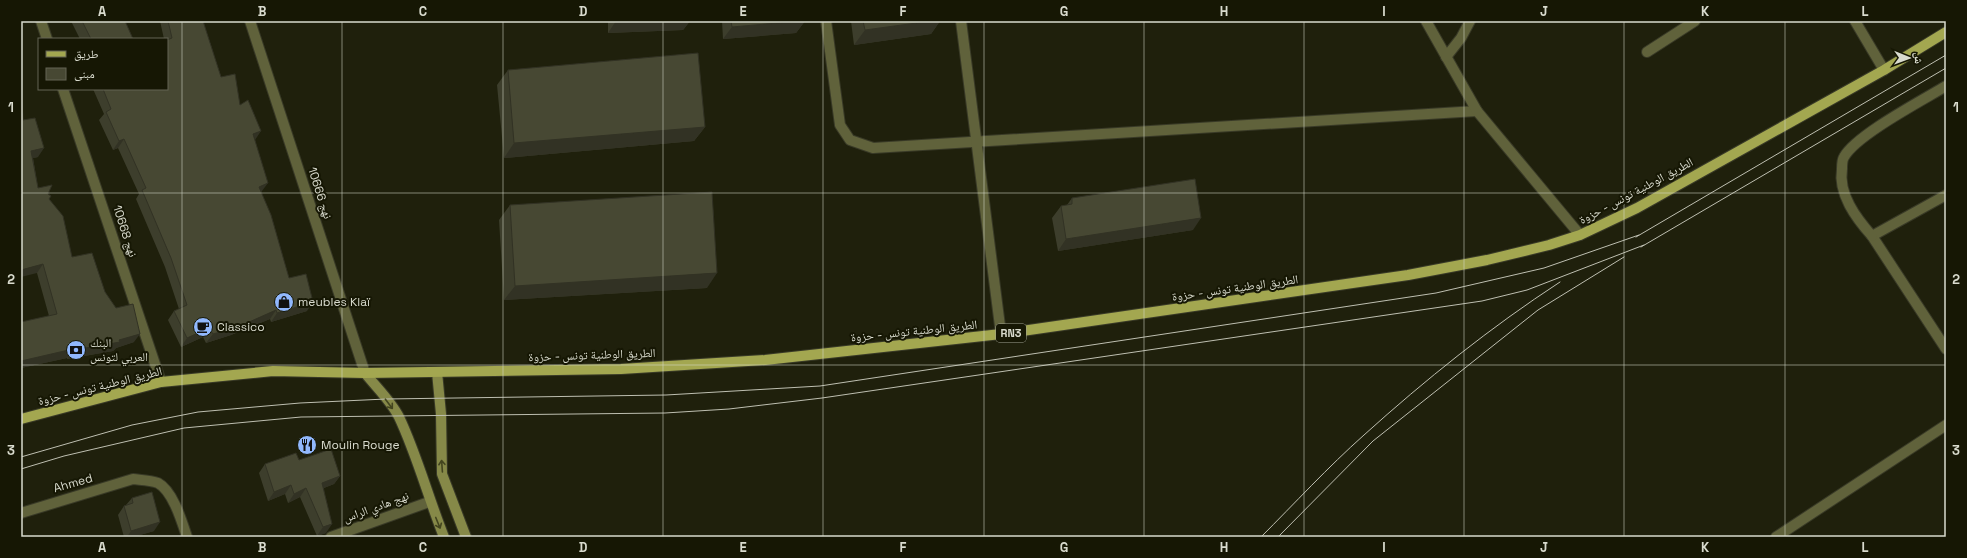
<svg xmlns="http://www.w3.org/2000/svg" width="1967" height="558" font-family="'Space Grotesk','Noto Naskh Arabic',sans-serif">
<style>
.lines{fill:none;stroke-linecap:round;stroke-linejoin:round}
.lane-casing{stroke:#393a27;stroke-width:12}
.street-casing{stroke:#393a27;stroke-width:12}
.secondary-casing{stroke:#393a27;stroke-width:12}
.primary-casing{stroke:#393a27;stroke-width:12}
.lane{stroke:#60623b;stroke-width:10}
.street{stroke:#60623b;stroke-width:10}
.secondary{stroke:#868948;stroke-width:10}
.primary{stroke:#a3a750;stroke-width:10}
.tram{stroke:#bebfb1;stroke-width:1}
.wall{fill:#3d3e2c}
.shaded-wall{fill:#323224}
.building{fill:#474833;stroke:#323224}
.oneway{stroke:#43451f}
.grid{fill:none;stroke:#d9dbce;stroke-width:1;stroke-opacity:0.55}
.labels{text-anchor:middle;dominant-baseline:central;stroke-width:4;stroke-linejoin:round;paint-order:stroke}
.shield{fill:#161704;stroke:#9ea091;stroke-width:1}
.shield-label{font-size:11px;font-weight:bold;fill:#d9dbce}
.street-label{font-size:12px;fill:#d9dbce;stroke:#161704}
.poi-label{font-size:12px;fill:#d9dbce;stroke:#161704;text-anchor:start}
.neatline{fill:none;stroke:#d9dbce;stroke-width:1.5}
.grid-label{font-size:13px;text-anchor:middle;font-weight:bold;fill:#d9dbce}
</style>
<rect width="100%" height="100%" fill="#1f200c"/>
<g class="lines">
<g class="lane-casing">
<g id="lane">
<polyline points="826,21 840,125 850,140 873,148 1477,111"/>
<polyline points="961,21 1001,334"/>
<polyline points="1426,21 1477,111 1580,235"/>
</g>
</g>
<g class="street-casing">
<g id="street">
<polyline points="41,21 47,39"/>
<polyline points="250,21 365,373"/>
<polyline points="1855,21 1884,70"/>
<polyline points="1647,52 1695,21"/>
<polyline points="1446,57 1461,38 1470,21"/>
<polyline points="63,89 161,382"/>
<polyline points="1946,195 1872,236 1946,349"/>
<path d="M1872,236C1856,218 1838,194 1842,169C1842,165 1842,160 1844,157C1856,135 1923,100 1946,86"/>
<path d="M21,513L133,479C141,480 150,480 158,483C173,491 182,522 187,537"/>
<polyline points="331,537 429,502"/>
<polyline points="1776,537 1946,425"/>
</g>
</g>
<g class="secondary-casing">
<g id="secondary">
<polyline points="437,372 441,414 442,474 466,537"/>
<path d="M365,373C376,387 391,401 399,417C417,455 428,497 444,537"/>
</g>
</g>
<g class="primary-casing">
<polyline id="primary" points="21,419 161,382 273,371 365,373 621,369 765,360 1001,334 1408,275 1487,260 1549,245 1580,235 1637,208 1884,70 1946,32"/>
</g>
<use href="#lane" class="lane"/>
<use href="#street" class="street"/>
<use href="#secondary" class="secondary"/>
<use href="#primary" class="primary"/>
<g class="tram">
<polyline points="1636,237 1946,55"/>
<polyline points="1641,247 1946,68"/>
<polyline points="21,457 132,425 198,412 300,403 386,399 666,395 820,386 1436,293 1544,268 1639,235"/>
<polyline points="21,469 64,456 184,428 301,417 665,413 729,409 822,398 1482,301 1527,290 1644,245"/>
<path d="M1261,537C1295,503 1328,467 1364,435C1425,380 1491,327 1560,282"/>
<polyline points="1278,537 1373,441 1538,310 1624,257"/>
</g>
</g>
<g class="wall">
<polygon points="71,21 125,21 133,39 80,39"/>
<polygon points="160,21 203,21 221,77 240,105 255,140 262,191 261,192 289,278 307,311 271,322 270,319 231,335 206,343 203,337 181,347 168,320 174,311 179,309 165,267 136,199 139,194 118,148 113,150 99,120 104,114 93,89 167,89 167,39 164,39"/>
<polygon points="608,21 690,21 683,30 608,33"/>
<polygon points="722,21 805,21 796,33 723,39"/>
<polygon points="851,21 940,21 931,34 854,45"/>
<polygon points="508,70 705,127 694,141 504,158 497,85"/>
<polygon points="23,120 38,157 33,158 38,188 48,194 49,199 72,257 105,292 134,342 116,348 113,351 67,359 67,358 21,368 21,322 49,316 37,273"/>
<polygon points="1072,198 1193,230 1058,251 1052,218 1061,206 1067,205"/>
<polygon points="510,205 707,288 504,300 499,220"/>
<polygon points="299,460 340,476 334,484 324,488 326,533 317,536 300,497 288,503 285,494 268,501 259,473 265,464"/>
<polygon points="132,498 154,531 133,537 124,537 118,515 124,506 126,505"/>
</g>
<g class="shaded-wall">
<polygon points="616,21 690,21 683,30 608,33"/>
<polygon points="800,21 805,21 796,33 723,39 732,27"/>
<polygon points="931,21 940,21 931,34 854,45 865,30"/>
<polygon points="705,127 694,141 504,158 514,143"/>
<polygon points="261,131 255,140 253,134"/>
<polygon points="124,139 118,148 113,150 119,141"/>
<polygon points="44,148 38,157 25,160 31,151"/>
<polygon points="268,183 262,191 252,196 259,187"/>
<polygon points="1201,218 1193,230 1058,251 1066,239"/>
<polygon points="43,264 37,273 21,277 21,270"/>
<polygon points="717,273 707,288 504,300 515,286"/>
<polygon points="313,302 307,311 271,322 277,313"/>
<polygon points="276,310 270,319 231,335 206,343 213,334"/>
<polygon points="209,328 203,337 181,347 187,338"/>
<polygon points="140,334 134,342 116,348 113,351 67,359 74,350 119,340"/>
<polygon points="73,349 67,358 21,368 21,361"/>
<polygon points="340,476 334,484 316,491 322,483"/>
<polygon points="291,485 285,494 268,501 274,492"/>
<polygon points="306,488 300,497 288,503 294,494"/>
<polygon points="160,522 154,531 133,537 127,537 131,531"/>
<polygon points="332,524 326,533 317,536 323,527"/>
</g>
<g class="building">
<polygon points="82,21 125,21 133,39 91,39"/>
<polygon points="168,21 203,21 221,77 235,74 240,105 248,100 261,131 253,134 268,183 259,187 271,215 289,278 306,274 313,302 277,313 276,310 238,327 213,334 209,328 187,338 174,311 187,305 171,258 142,190 146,188 124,139 119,141 106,112 111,109 103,89 167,89 167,40 172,38"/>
<polygon points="731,21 800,21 732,27"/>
<polygon points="863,21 931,21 865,30"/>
<polygon points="698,53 705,127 514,143 508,70"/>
<polygon points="21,100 22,100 23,120 35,118 44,148 31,151 38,188 52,185 48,194 51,196 49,199 63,216 72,257 92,253 105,292 116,308 133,304 140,334 119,340 120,342 74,350 73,349 21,361 21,322 57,314 43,264 21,270"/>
<polygon points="1195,179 1201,218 1066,239 1061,206 1072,204 1072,198"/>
<polygon points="712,192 717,273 515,286 510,205"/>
<polygon points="331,449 340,476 322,483 332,524 323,527 306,488 294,494 291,485 274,492 265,464 296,453 299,460"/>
<polygon points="152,492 160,522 131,531 124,506 133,503 132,498"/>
</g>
<defs><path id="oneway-shaft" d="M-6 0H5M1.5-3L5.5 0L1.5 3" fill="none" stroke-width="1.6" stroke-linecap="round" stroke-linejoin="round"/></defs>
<g class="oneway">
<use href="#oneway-shaft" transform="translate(389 404) rotate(53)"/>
<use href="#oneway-shaft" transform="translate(442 466) rotate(-94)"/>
<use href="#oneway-shaft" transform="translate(438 523) rotate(68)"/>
</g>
<path class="grid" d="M182,21V537M342,21V537M503,21V537M663,21V537M823,21V537M984,21V537M1144,21V537M1304,21V537M1464,21V537M1624,21V537M1785,21V537M21,193H1946M21,365H1946"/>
<defs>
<g id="shop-disc" transform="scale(1)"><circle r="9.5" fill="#91b8fd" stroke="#161704"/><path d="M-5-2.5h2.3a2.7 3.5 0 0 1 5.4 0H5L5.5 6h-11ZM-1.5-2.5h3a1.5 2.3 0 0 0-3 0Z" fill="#111"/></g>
<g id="cafe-disc" transform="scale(1)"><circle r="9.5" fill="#91b8fd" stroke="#161704"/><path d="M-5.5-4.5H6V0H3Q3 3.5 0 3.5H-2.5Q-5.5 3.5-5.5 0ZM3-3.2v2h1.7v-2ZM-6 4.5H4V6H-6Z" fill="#111"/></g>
<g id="bank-disc" transform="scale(1)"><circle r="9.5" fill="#91b8fd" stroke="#161704"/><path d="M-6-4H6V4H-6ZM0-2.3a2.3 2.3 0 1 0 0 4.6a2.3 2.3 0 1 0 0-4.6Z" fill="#111"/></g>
<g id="restaurant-disc" transform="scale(1)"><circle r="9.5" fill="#91b8fd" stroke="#161704"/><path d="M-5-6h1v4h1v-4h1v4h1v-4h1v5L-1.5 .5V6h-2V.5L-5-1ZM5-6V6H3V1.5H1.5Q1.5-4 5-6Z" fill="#111"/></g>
</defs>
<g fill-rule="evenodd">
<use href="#shop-disc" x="284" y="302"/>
<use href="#cafe-disc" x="203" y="327"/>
<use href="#bank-disc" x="76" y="350"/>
<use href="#restaurant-disc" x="307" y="445"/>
</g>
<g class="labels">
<rect class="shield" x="996" y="324" width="30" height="18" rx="3"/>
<g class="shield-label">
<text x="1011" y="333">RN3</text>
</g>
<g class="street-label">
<text transform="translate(1636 191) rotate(-28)">الطريق الوطنية تونس - حزوة</text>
<text transform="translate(320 193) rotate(72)">نهج 10666</text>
<text transform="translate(125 231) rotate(72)">نهج 10668</text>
<text transform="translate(1235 288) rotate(-8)">الطريق الوطنية تونس - حزوة</text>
<text transform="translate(914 331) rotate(-6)">الطريق الوطنية تونس - حزوة</text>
<text transform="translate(592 355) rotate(-2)">الطريق الوطنية تونس - حزوة</text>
<text transform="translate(100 386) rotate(-14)">الطريق الوطنية تونس - حزوة</text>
<text transform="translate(73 483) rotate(-16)">Ahmed</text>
<text transform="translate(376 507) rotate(-20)">نهج هادي الراس</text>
</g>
<g class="poi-label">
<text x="298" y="302">meubles Klaï</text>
<text x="217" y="327">Classico</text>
<text x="90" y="343">البنك<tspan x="90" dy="14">العربي لتونس</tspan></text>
<text x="321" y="445">Moulin Rouge</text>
</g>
</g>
<rect width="1967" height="558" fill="none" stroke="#161704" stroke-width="44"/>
<rect x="38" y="38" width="130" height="52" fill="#161704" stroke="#646555"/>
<rect x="46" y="51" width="20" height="6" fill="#a3a750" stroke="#646555"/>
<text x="74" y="58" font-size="12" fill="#d9dbce">طريق</text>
<rect x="46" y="68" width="20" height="12" fill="#474833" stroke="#646555"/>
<text x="74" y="78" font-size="12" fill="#d9dbce">مبنى</text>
<g transform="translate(1909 58) rotate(91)" stroke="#161704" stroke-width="3" paint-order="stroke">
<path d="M0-3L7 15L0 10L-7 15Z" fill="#d9dbce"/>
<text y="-6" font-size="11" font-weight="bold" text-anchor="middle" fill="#d9dbce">ش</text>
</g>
<rect x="22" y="22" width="1923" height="514" class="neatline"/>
<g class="grid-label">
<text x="102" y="16">A</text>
<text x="262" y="16">B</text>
<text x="423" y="16">C</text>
<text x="583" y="16">D</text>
<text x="743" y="16">E</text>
<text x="903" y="16">F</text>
<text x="1064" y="16">G</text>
<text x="1224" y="16">H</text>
<text x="1384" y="16">I</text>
<text x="1544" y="16">J</text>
<text x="1705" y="16">K</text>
<text x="1865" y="16">L</text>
<text x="11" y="112">1</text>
<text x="1956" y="112">1</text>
<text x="11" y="284">2</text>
<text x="1956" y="284">2</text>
<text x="11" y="455">3</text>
<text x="1956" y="455">3</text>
<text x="102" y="552">A</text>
<text x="262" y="552">B</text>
<text x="423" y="552">C</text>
<text x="583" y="552">D</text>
<text x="743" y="552">E</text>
<text x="903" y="552">F</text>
<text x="1064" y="552">G</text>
<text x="1224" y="552">H</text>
<text x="1384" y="552">I</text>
<text x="1544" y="552">J</text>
<text x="1705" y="552">K</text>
<text x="1865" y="552">L</text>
</g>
</svg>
